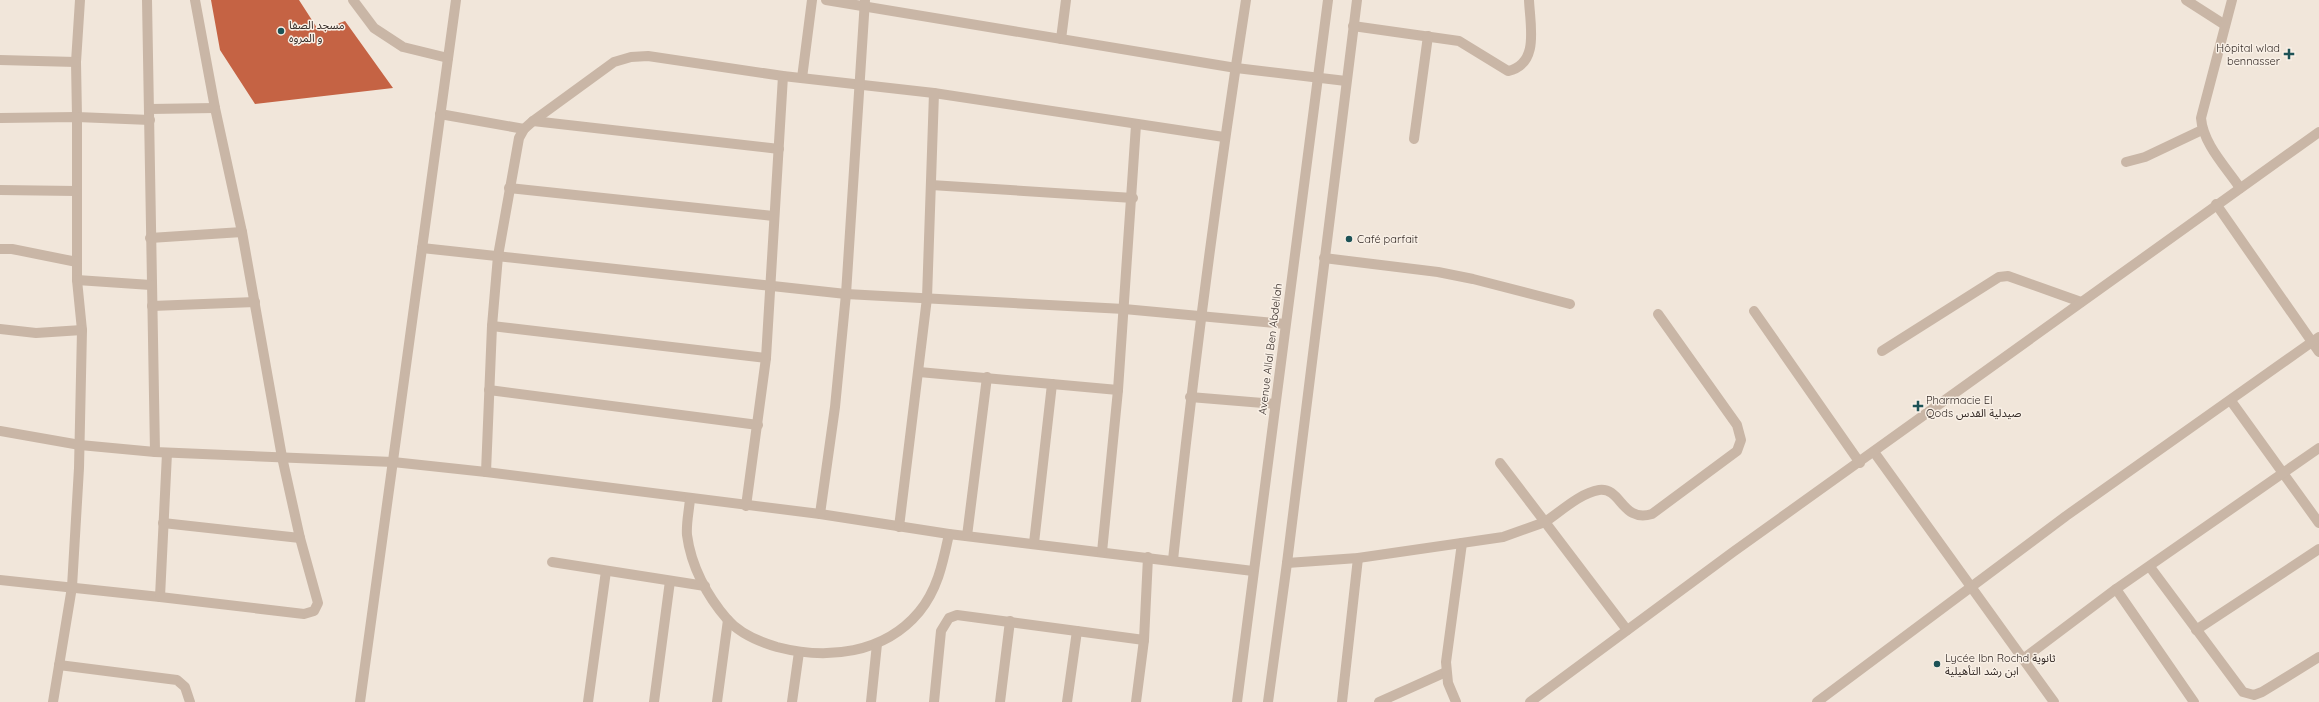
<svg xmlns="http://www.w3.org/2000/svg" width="2319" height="702" font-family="Quicksand,'Noto Sans Arabic',sans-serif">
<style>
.building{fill:#c56344}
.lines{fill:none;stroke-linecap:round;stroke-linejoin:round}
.minor{stroke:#c9b6a6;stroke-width:10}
.poi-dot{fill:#1d5256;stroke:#f9f0e6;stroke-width:1.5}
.labels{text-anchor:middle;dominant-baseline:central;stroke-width:3;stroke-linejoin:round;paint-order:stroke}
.poi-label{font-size:11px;fill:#352b27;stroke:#f9f0e6;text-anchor:start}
.street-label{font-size:11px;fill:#352b27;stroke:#f9f0e6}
</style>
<rect width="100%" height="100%" fill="#f1e6da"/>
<polygon class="building" points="211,0 299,0 319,31 345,21 393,88 255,104 220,50"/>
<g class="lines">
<g class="minor">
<polyline points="80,0 76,62 77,117 150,120"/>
<polyline points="147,0 155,452"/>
<polyline points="353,0 374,28 403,47 448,58"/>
<polyline points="826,0 1236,68 1346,81"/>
<polyline points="2186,0 2225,25"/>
<path d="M2232,0L2201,118C2203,144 2226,167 2240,188"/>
<path d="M1353,26L1459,41L1508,71C1540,64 1530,25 1529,0"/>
<polyline points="1061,39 1066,0"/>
<polyline points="0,60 76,62"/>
<polyline points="802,78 812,0"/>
<polyline points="150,109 215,108"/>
<polyline points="440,114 524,129"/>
<polyline points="0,118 77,117 77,280 82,330 79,468 72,587 53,702"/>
<polyline points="533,121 779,149"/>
<polyline points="1414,139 1428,36"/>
<polyline points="2126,162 2145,157 2202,130"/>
<polyline points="931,185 1133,198"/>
<polyline points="509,188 773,216"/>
<polyline points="0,190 76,191"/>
<polyline points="2216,204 2319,352"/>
<polyline points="150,238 242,232"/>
<polyline points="422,248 846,294 1124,309 1285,324"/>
<polyline points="0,249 12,249 77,262"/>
<polyline points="1324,258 1438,272 1473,279 1570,304"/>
<polyline points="77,280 151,285"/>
<polyline points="152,306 255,302"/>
<polyline points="1754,311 1860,463"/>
<polyline points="492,326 766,358"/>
<polyline points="0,329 36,333 82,330"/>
<polyline points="1882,351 1999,277 2008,276 2081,302"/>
<polyline points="919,372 1118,390"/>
<polyline points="489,390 758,425"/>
<polyline points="1190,397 1275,404"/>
<polyline points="2231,401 2319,523"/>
<polyline points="0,431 80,445 155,452 393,462 486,472 820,514 949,534 1253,571"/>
<polyline points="1874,452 2054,702"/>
<path d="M1500,463L1545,522C1560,512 1580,493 1599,490C1622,487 1621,523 1652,514L1737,451L1741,440L1737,425L1658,314"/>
<polyline points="486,472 492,326 498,256 519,138 524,129 533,121 614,62 631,57 648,56 783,76 934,93 1224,137"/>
<path d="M690,499C689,511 686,524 687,535C691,566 707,596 727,619C739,633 760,642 777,647C827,660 884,654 919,612C938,589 943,562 949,534"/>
<polyline points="746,506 766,358 783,76"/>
<polyline points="820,514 835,407 846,294 865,0"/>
<polyline points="163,523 300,538"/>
<polyline points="899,527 927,298 934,93"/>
<polyline points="967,536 987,377"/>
<polyline points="1034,543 1052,384"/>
<polyline points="1102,552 1118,390 1136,125"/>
<path d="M1173,560C1193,372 1217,186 1246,0"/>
<polyline points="552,562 705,586"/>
<polyline points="1287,563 1358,558 1503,537 1545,522 1627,630"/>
<polyline points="2150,567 2243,692 2254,695 2262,692 2319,657"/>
<polyline points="0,580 160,597 167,453"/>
<polyline points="2116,589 2194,702"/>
<polyline points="160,597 304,614 314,611 318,603 300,538 282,457 242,232 215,108 195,0"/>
<polyline points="2196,630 2319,549"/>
<polyline points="2023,659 2116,589 2319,448"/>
<polyline points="59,665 177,680 185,687 190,702"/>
<polyline points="360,702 456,0"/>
<polyline points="588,702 606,571"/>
<polyline points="654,702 670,581"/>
<polyline points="717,702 728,620"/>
<polyline points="792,702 799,652"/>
<polyline points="871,702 877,644"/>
<polyline points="934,702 941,631 949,618 957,615 1144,640"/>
<polyline points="1000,702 1010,621"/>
<polyline points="1067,702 1077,631"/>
<polyline points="1136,702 1144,640 1148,557"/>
<polyline points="1237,702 1328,0"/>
<polyline points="1268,702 1287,563 1357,0"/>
<polyline points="1342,702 1358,558"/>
<polyline points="1379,702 1446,672"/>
<polyline points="1456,702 1448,683 1446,662 1462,543"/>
<polyline points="1530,702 1733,552 2319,132"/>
<polyline points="1817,702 2066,516 2319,337"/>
</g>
</g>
<g class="poi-dot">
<circle cx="281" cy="31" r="4"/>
<path d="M2287 48h4v4h4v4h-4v4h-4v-4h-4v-4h4z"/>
<circle cx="1349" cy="239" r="4"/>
<path d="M1916 400h4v4h4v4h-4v4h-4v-4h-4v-4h4z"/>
<circle cx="1937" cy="664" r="4"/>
</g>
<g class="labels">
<g class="poi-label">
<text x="289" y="25">مسجد الصفا<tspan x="289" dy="13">و المروه</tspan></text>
<text x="2280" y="48" text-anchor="end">Hôpital wlad<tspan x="2280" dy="13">bennasser</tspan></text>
<text x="1357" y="239">Café parfait</text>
<text x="1926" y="400">Pharmacie El<tspan x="1926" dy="13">Qods صيدلية القدس</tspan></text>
<text x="1945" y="658">Lycée Ibn Rochd ثانوية<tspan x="1945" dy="13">ابن رشد التأهيلية</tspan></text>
</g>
<g class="street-label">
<text transform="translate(1270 349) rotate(-83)">Avenue Allal Ben Abdellah</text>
</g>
</g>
</svg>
